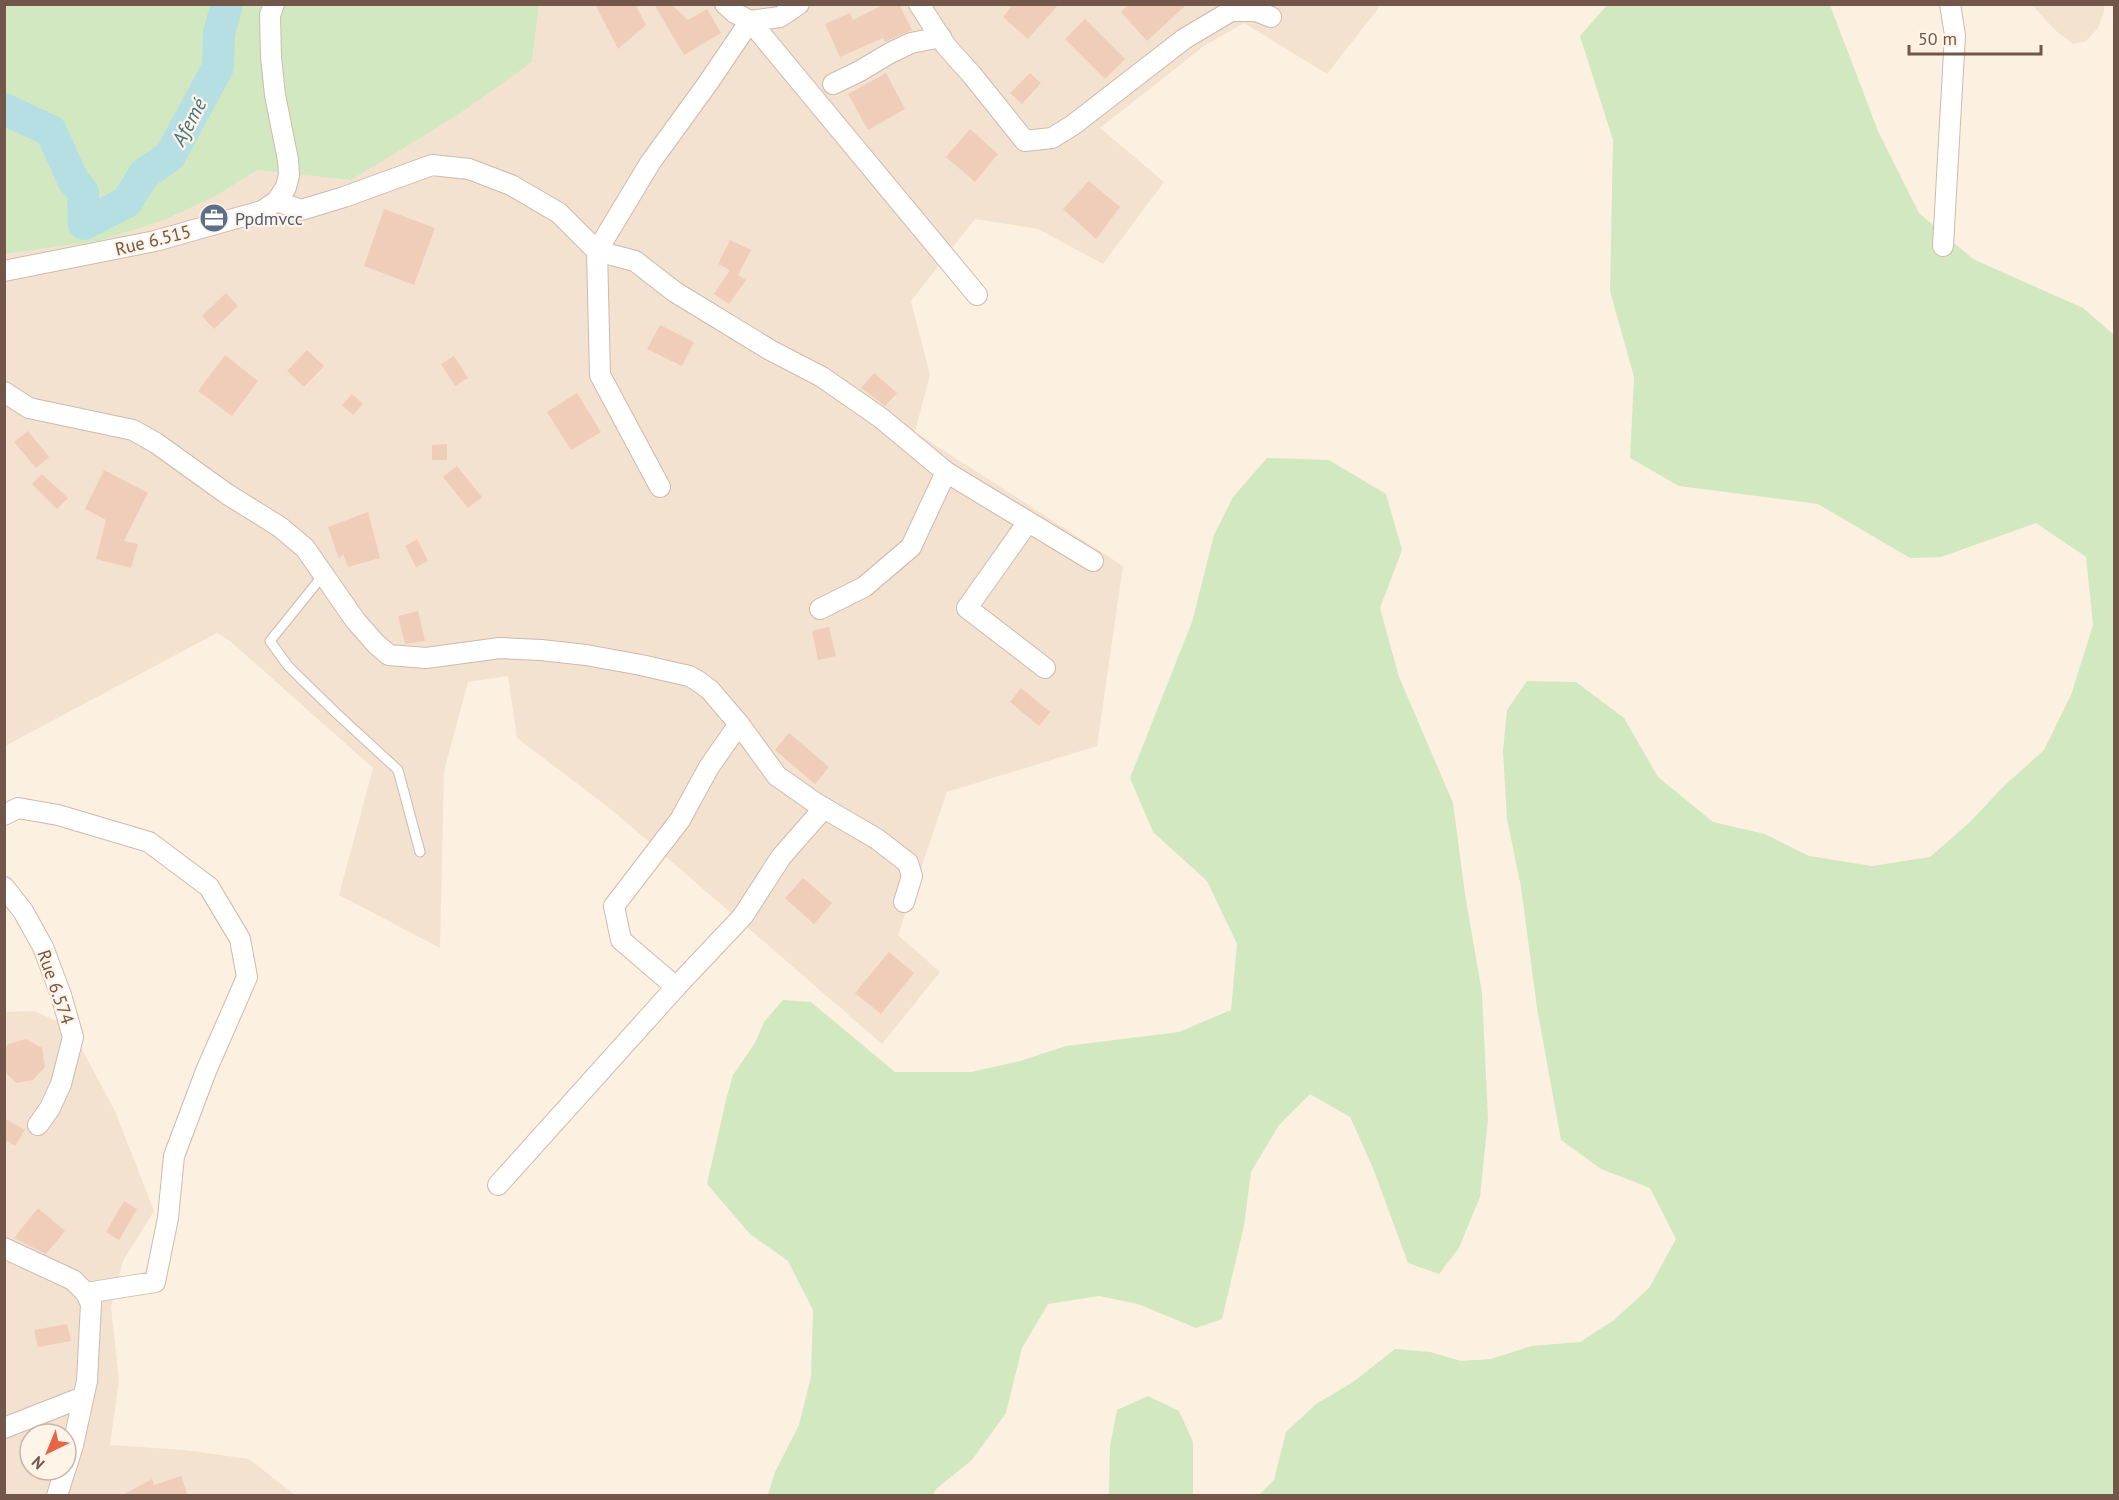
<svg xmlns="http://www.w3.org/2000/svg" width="2119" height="1500" font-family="'PT Sans',sans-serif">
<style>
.residential{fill:#f3e2cf;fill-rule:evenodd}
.green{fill:#d2e8c0}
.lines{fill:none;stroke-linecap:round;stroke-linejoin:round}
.river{stroke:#b6dfe4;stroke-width:32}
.building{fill:#f0cdb9}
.service-casing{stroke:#cebaab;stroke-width:11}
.minor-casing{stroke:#cebaab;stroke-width:22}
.service{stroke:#fff;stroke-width:9}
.minor{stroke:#fff;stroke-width:20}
.labels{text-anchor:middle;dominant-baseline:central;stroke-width:4.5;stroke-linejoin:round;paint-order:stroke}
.service-label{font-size:18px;fill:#4e5e75;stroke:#fff4e7;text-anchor:start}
.street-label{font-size:18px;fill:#725649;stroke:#fff4e7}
.water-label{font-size:20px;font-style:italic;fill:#40767f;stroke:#fff4e7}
</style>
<rect width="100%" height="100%" fill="#fcf0e1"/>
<g class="residential">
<polygon points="539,5 1381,5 1327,74 1244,23 1204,46 1100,128 1164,182 1103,264 1038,229 975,219 911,301 930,375 915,432 1123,566 1097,746 947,792 898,935 940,972 882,1044 612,810 517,738 508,676 468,682 444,771 440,948 339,895 373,768 230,641 217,633 5,746 5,254 99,241 162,221 216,196 257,170 351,180 532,62"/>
<polygon points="2032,5 2104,5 2104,11 2098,28 2086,41 2073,44 2055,30"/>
<path d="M34,1011L70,1027L115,1111L154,1211L123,1261L111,1307L119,1380L110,1445L184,1450L249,1459L295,1495H5L4,1012ZM30,1434H66V1470H30Z"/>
</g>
<g class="green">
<polygon points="5,5 539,5 532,62 456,116 351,180 257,170 216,196 162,221 99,241 5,254"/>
<polygon points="1607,5 1830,5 1878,131 1919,213 1973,259 2083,308 2114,335 2114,1495 1258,1496 1274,1480 1286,1432 1316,1404 1353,1382 1395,1349 1430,1352 1461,1361 1491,1359 1531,1346 1580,1342 1614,1320 1649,1288 1676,1239 1650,1188 1601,1169 1561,1140 1537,1008 1521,887 1507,819 1503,751 1507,710 1527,681 1576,682 1624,718 1658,777 1713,822 1765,834 1809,856 1872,866 1930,857 1969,823 2003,787 2044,750 2071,695 2093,625 2086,557 2036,523 1941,557 1910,558 1818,504 1679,486 1630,458 1634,377 1610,291 1613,140 1580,36"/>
<polygon points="1267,458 1329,460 1386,494 1402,550 1380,608 1399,677 1453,803 1465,894 1482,993 1488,1119 1480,1197 1459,1248 1439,1274 1408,1263 1373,1168 1350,1117 1310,1094 1279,1125 1251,1172 1244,1226 1222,1319 1196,1328 1138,1304 1099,1296 1048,1304 1022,1348 1006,1413 972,1460 936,1489 933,1495 768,1495 775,1472 799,1425 811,1377 813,1310 788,1261 750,1234 707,1184 726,1100 733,1075 755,1043 764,1022 783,1000 811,1002 895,1072 971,1072 1020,1061 1066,1046 1179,1032 1231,1010 1237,944 1207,881 1153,832 1130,778 1192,622 1214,535 1233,497"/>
<polygon points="1148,1396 1179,1411 1193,1442 1193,1495 1109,1495 1110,1446 1117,1410"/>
</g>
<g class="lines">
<polyline class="river" points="4,109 51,131 73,180 83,192 84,224 127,202 144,174 170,156 218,67 219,33 227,4"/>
</g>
<g class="building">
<polygon points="595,4 635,4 646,25 618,49"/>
<polygon points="654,4 671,4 688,20 707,9 721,33 684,55"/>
<polygon points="885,4 899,4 912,30 885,42 883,38 840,57 825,24 850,13 853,20"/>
<polygon points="1013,4 1059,4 1028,39 1003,17"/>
<polygon points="1129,4 1187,4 1147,41 1121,12"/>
<polygon points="1085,19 1125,59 1105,79 1065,39"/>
<polygon points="886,73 905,109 868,130 848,94"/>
<polygon points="1030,73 1041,83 1022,104 1010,93"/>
<polygon points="970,129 998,154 975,182 946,157"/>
<polygon points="1089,181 1120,207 1096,239 1063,209"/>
<polygon points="384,209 435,228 414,285 364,266"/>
<polygon points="730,240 751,250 738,275 746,280 729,304 714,294 730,270 718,264"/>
<polygon points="226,293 238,306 214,329 202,316"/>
<polygon points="660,325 694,342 682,366 647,349"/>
<polygon points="307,350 324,366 304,387 287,371"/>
<polygon points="225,355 258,381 232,416 198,391"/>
<polygon points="454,356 468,378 455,386 441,364"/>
<polygon points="874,373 897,393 885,406 861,388"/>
<polygon points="577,393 601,432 571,450 547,412"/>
<polygon points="352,394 363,404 353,415 342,405"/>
<polygon points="28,431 49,457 36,468 14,442"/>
<polygon points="447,444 447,460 432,460 432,445"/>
<polygon points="457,466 482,497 468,508 443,477"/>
<polygon points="104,470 148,493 124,541 138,544 131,568 96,559 106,520 85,509"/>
<polygon points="42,474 68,498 57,509 32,484"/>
<polygon points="368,512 380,558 348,567 343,554 339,559 328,527"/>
<polygon points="417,539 428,561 416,567 405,546"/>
<polygon points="418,611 425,641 405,644 398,616"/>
<polygon points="829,627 836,656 818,660 812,631"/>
<polygon points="1021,688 1050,712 1039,726 1010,702"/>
<polygon points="789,733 829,767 815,784 775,750"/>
<polygon points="803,878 832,903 814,924 785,898"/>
<polygon points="889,952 914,973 881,1014 855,993"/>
<polygon points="26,1039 42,1048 45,1067 33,1080 16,1083 4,1071 4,1051 8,1044"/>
<polygon points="4,1118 25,1130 15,1146 4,1139"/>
<polygon points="124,1201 137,1209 119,1240 106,1232"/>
<polygon points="38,1208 65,1231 46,1254 14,1238"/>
<polygon points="67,1324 71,1341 38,1347 34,1330"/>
<polygon points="181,1476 188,1496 121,1496 152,1479 154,1485"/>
</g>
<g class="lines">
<g class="service-casing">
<polyline id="service" points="324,574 270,641 288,666 335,712 398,770 420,852"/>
</g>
<g class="minor-casing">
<g id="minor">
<polyline points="725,4 735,13 750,21 977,295"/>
<polyline points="919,4 946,46 972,75 1025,141 1052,138 1073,125 1184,39 1231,11 1256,11 1271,17"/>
<polyline points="833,84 860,71 890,53 911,43 941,37"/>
<polyline points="277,201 301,210 344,197 432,165 469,169 511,185 559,213 597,251 635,261 675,292 770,350 822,377 881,418 946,472 1093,561"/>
<polyline points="1943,246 1955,35 1950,4"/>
<polyline points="4,271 155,241 262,211 277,201 286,187 289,175 288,160 275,95 271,57 270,15 274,4"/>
<polyline points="4,392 29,408 133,430 156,443 227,494 280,527 305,548 355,620 376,644 389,655 426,658 500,648 541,650 586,655 641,665 689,676 698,681 710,690 739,724 777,776 817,804 877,839 908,863 912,876 904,902"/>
<polyline points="660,487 600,375 597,251 650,163 708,83 750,21 780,17 799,4"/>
<polyline points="1028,522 967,608 1045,668"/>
<polyline points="820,609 864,587 911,547 946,472"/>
<polyline points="4,815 18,808 58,815 149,842 209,887 240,939 247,977 206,1071 174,1156 168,1218 155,1282 86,1293"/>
<polyline points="4,887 23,911 43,947 61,995 73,1037 61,1084 50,1108 38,1125"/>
<polyline points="676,987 743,916 781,857 824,808"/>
<polyline points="498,1185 676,987 621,940 614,906 680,820 709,767 739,724"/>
<polyline points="4,1248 73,1280 86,1293 91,1304 87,1381 73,1445 66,1468"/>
<polyline points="4,1428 83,1397"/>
<polyline points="57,1496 65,1470"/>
</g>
</g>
<use href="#service" class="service"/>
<use href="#minor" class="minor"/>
</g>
<defs>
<g id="office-disc" transform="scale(1.5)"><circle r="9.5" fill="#5c6f8a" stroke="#fff4e7"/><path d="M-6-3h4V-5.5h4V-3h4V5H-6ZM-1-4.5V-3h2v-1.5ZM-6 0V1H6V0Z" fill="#fff"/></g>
</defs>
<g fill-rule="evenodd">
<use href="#office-disc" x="214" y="218"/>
</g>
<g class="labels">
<g class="service-label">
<text x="235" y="218">Ppdmvcc</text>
</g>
<g class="street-label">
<text transform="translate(153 240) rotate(-14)">Rue 6.515</text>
<text transform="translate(56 987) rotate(71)">Rue 6.574</text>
</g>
<g class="water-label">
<text transform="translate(189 122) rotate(-62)">Afemé</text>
</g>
</g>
<rect width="2119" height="1500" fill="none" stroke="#725649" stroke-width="12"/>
<g transform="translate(48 1452) rotate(223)"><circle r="28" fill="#fff4e7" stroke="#c7b5a8" stroke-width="1.5"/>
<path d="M0-4.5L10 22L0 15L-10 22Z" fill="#e46548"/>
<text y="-9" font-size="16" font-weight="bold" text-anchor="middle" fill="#725649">N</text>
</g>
<path d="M1909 45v9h132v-9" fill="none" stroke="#725649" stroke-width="3"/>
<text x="1918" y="45" font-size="18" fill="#725649" stroke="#fff4e7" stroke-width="4.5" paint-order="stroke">50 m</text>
</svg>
